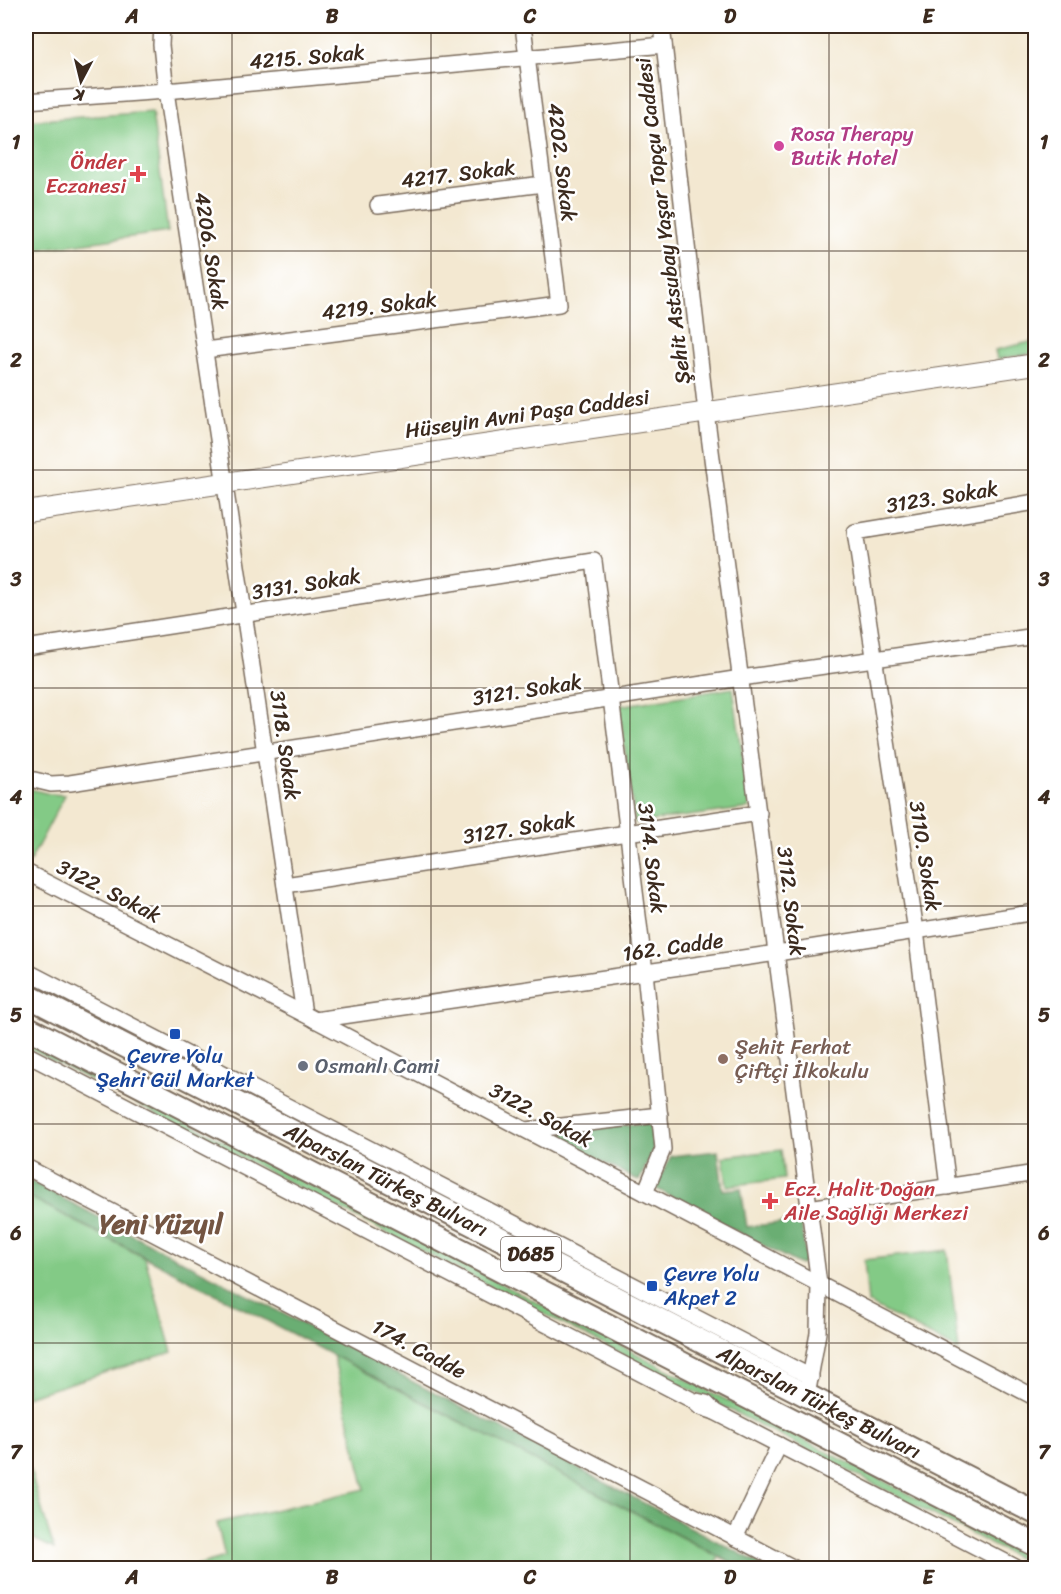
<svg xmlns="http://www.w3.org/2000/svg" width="1061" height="1594" font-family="Sriracha,sans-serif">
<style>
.green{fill:#83ca86;stroke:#5f7a52;stroke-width:1.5}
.forest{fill:#6aae73;stroke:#526c48;stroke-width:1.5}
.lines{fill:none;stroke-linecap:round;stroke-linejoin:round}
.minor-casing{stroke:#7b6c5d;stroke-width:18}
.major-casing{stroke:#7b6c5d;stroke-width:22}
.highway-casing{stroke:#7b6c5d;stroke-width:26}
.minor{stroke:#fff;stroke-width:15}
.major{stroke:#fff;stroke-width:20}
.highway{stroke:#fff;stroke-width:22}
.grid{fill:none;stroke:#3b2a1e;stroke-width:1.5;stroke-opacity:0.55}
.hotel-dot{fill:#d1479c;stroke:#fff;stroke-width:2}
.health-dot{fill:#e0444e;stroke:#fff;stroke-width:2}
.transit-dot{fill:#1a4fb4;stroke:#fff;stroke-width:2}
.education-dot{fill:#8d6e63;stroke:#fff;stroke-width:2}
.worship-dot{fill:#6b7280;stroke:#fff;stroke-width:2}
.labels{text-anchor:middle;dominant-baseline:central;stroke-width:5;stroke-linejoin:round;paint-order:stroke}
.shield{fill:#fff;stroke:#766a62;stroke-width:1.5}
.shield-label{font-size:20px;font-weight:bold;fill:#3b2a1e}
.street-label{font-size:21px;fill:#3b2a1e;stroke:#fff}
.hotel-label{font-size:21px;fill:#b23c85;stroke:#fff;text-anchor:start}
.health-label{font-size:21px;fill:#be3a42;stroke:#fff;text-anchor:end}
.education-label{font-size:21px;fill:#785e54;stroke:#fff;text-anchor:start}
.transit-label{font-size:21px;fill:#164399;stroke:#fff}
.worship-label{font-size:21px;fill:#5b616d;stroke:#fff;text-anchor:start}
.district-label{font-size:27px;font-weight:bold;fill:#745542;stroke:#fff}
.neatline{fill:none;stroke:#3b2a1e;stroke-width:2}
.grid-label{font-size:20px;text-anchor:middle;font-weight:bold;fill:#3b2a1e}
</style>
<rect width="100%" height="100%" fill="#fff"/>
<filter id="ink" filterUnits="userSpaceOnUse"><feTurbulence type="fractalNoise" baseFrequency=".0167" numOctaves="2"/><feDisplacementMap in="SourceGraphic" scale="12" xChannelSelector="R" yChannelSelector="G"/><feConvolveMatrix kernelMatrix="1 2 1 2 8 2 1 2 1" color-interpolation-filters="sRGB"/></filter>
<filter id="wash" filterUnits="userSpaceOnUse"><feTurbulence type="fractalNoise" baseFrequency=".008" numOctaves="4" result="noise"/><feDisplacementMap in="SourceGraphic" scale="24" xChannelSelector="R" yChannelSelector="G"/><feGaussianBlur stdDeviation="1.35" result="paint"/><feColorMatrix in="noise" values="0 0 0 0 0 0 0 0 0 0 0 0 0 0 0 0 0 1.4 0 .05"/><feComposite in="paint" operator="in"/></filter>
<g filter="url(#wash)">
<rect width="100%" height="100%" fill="#f3e8d1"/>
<g class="green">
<polygon points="152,112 168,232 26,251 26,121"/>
<polygon points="1035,341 1035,353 997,359 995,350"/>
<polygon points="733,688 750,808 635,823 619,706"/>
<polygon points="26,788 50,794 65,795 29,863 26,861"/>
<polygon points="26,1039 1035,1559 1035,1567 26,1047"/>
<polygon points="781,1150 784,1179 727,1186 723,1157"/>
<polygon points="26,1195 145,1258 172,1352 26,1397"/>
<polygon points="947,1250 959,1351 868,1303 864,1260"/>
<polygon points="333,1355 719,1557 713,1568 187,1568 225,1557 217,1523 365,1489"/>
<polygon points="26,1457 54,1549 26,1535"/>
</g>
<g class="forest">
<polygon points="651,1122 654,1149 639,1181 556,1138 556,1133"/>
<polygon points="718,1151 723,1190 741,1188 747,1227 801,1220 806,1261 800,1265 655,1188 671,1156"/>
<polygon points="26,1179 768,1568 741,1568 26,1195"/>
</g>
</g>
<g filter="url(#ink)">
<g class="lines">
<g class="minor-casing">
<g id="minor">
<polyline points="162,26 161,45 166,91 304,1014"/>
<polyline points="662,26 706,412 819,1284 818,1333 807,1396"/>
<polyline points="26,101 166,91 664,45"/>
<polyline points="378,205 543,184"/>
<polyline points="205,350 559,304 523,26"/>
<polyline points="26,648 594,561 645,972 663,1149 645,1193"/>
<polyline points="26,778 51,784 70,783 741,678 1036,636"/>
<polyline points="26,872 304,1014 1036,1398"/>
<polyline points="285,885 759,813"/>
<polyline points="26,971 811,1377"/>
<polyline points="315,1020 777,953 1036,912"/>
<polyline points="26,1054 692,1400 700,1407 715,1412 706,1403 692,1400"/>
<polyline points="526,1130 660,1115"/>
<polyline points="26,1167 794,1568"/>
<polyline points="948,1187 916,931 855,532 1036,502"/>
<polyline points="809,1208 1036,1173"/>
<polyline points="715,1412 1017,1568"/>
<polyline points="735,1538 779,1445"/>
</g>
</g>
<g class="major-casing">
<polyline id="major" points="26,512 1036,364"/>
</g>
<g class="highway-casing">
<g id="highway">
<polyline points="26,995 1036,1513"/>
<polyline points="26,1027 1036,1545"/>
</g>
</g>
<use href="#minor" class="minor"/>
<use href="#major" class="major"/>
<use href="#highway" class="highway"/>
</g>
</g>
<path class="grid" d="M232,26V1568M431,26V1568M630,26V1568M829,26V1568M26,251H1036M26,470H1036M26,688H1036M26,906H1036M26,1124H1036M26,1343H1036"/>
<circle class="hotel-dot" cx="779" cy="146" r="6"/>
<g class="health-dot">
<path d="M135 165h6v6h6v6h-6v6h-6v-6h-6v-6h6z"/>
<path d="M767 1192h6v6h6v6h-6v6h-6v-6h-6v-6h6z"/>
</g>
<g class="transit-dot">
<rect x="169" y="1028" width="12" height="12" rx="3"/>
<rect x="646" y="1280" width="12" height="12" rx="3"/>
</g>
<circle class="education-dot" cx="723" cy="1059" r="6"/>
<circle class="worship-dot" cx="303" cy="1066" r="6"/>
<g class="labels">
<rect class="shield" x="501" y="1237" width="60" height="34" rx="4.5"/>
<g class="shield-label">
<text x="531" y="1254">D685</text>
</g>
<g class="street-label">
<text transform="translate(307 57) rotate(-5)">4215. Sokak</text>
<text transform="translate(562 162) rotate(83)">4202. Sokak</text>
<text transform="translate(458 174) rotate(-7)">4217. Sokak</text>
<text transform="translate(663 221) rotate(-97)">Şehit Astsubay Yaşar Topçu Caddesi</text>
<text transform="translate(211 251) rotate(81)">4206. Sokak</text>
<text transform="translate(379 306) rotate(-7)">4219. Sokak</text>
<text transform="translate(527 414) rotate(-8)">Hüseyin Avni Paşa Caddesi</text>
<text transform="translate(942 497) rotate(-9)">3123. Sokak</text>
<text transform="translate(306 584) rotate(-9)">3131. Sokak</text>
<text transform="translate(527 690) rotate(-9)">3121. Sokak</text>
<text transform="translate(285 745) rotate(82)">3118. Sokak</text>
<text transform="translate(519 828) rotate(-9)">3127. Sokak</text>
<text transform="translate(925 856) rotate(81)">3110. Sokak</text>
<text transform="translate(652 858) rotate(83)">3114. Sokak</text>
<text transform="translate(109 891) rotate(27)">3122. Sokak</text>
<text transform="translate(791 901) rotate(83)">3112. Sokak</text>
<text transform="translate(673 947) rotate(-8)">162. Cadde</text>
<text transform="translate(541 1115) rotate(28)">3122. Sokak</text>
<text transform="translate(386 1180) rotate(27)">Alparslan Türkeş Bulvarı</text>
<text transform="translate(419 1349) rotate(28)">174. Cadde</text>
<text transform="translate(819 1402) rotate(27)">Alparslan Türkeş Bulvarı</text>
</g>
<g class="hotel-label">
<text x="791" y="134">Rosa Therapy<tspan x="791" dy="24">Butik Hotel</tspan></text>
</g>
<g class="health-label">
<text x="126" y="162">Önder<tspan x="126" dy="24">Eczanesi</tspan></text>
<text x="784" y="1189" text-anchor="start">Ecz. Halit Doğan<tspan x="784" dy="24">Aile Sağlığı Merkezi</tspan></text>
</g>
<g class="education-label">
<text x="735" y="1047">Şehit Ferhat<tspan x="735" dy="24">Çiftçi İlkokulu</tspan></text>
</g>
<g class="transit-label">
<text x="175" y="1056">Çevre Yolu<tspan x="175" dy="24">Şehri Gül Market</tspan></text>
<text x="664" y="1274" text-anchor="start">Çevre Yolu<tspan x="664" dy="24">Akpet 2</tspan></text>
</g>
<g class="worship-label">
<text x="315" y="1066">Osmanlı Cami</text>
</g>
<g class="district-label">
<text x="161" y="1224">Yeni Yüzyıl</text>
</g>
</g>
<rect width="1061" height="1594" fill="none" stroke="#fff" stroke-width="66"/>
<g transform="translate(81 81) rotate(187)" stroke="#ffffff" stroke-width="4.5" paint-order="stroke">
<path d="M0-4.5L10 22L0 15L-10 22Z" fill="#3b2a1e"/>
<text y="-9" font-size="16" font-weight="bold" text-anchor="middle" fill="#3b2a1e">K</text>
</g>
<rect x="33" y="33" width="995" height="1528" class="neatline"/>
<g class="grid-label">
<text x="132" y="23">A</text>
<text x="332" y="23">B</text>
<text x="530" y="23">C</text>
<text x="730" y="23">D</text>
<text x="928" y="23">E</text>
<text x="16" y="149">1</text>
<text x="1044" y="149">1</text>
<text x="16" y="367">2</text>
<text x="1044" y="367">2</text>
<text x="16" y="586">3</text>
<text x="1044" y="586">3</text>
<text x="16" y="804">4</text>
<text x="1044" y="804">4</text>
<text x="16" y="1022">5</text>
<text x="1044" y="1022">5</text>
<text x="16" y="1240">6</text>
<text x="1044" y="1240">6</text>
<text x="16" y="1459">7</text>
<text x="1044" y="1459">7</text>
<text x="132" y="1584">A</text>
<text x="332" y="1584">B</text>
<text x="530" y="1584">C</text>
<text x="730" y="1584">D</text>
<text x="928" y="1584">E</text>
</g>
</svg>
